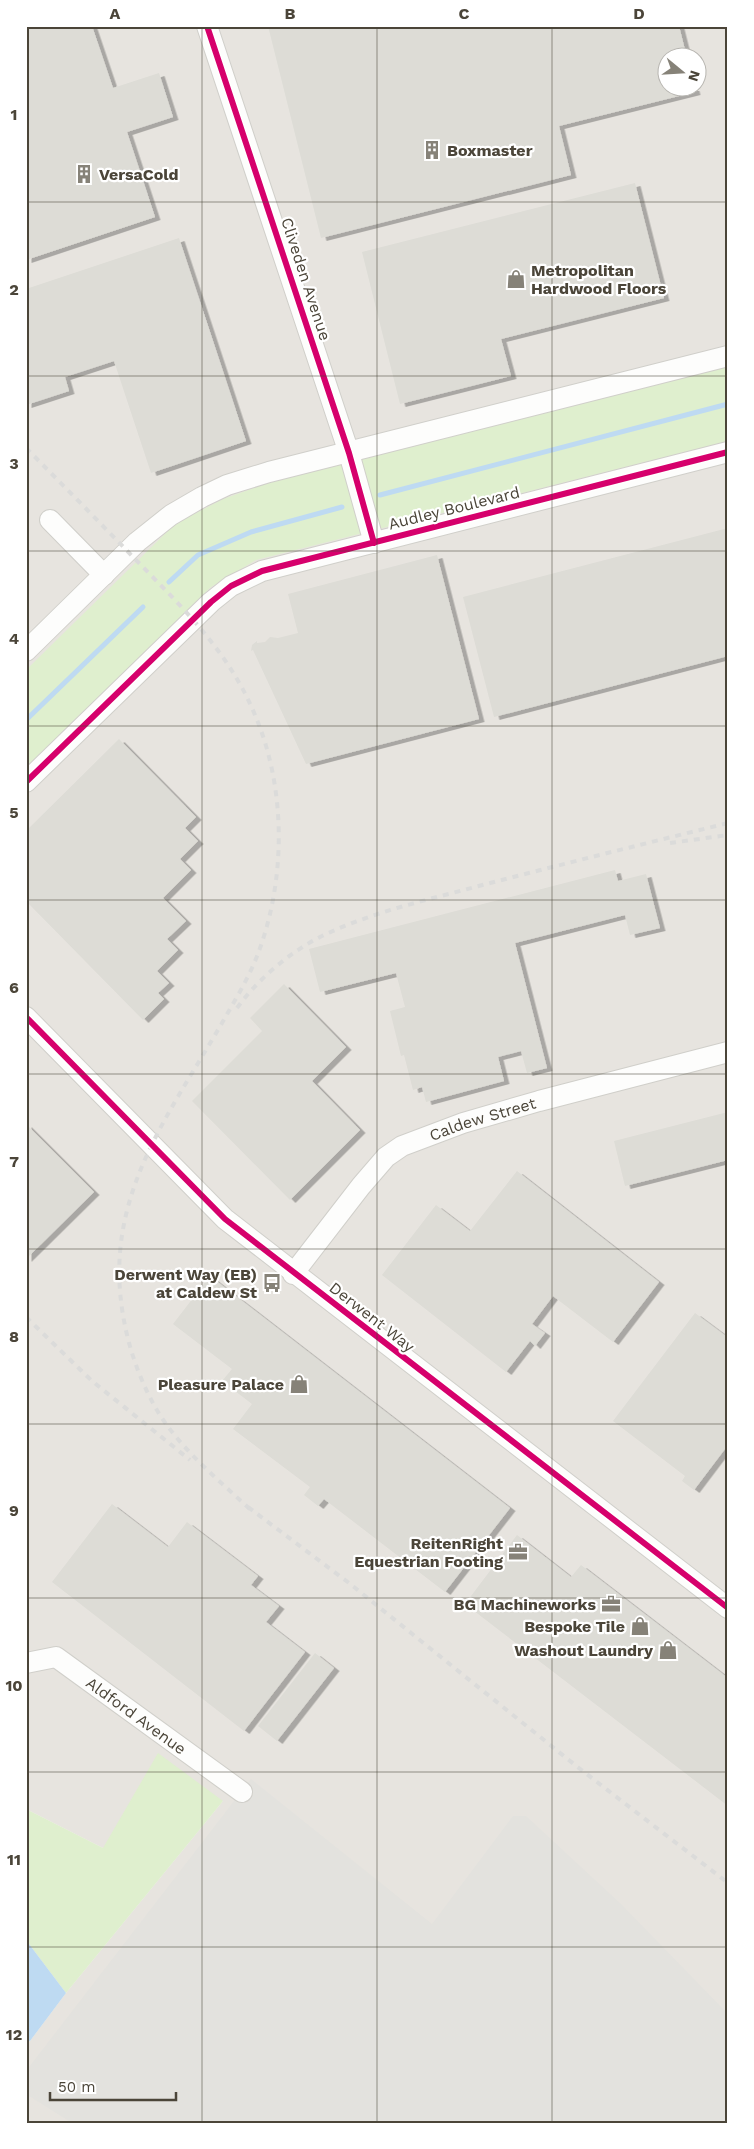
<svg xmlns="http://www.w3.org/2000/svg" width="754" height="2149" font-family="'Work Sans',sans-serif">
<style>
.industrial{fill:#e7e4df;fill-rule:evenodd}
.green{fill:#dfefce}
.parking{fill:#e3e2de}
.water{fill:#bedaf2}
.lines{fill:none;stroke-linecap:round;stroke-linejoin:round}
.stream{stroke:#bedaf2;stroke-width:5}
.building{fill:#dddcd6;filter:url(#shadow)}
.minor-casing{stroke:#d0cfca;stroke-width:22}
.minor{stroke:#fdfdfc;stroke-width:20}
.rail{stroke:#dbdbda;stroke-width:4;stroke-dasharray:6 6;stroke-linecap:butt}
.cycleway-casing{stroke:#fff;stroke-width:9}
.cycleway{stroke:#d6006c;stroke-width:6}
.grid{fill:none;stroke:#4b4539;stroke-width:1;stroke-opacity:0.55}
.labels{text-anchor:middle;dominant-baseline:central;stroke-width:4.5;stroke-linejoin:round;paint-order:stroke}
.poi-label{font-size:16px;font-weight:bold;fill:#4b4539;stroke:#fff;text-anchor:end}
.street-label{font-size:16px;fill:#4b4539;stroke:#fff}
.neatline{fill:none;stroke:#4b4539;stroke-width:2}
.grid-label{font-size:16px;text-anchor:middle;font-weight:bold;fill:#4b4539}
</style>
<defs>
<filter id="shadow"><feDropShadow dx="5.5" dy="3" stdDeviation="0" flood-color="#0004"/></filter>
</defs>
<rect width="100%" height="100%" fill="#f4f3ee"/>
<path class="industrial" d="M26,26H728V2123H26V2042L30,2041L66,1993L223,1801L103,1848L26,1809ZM666,58H696V88H666Z"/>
<g class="green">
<polygon points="728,364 728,441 256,560 211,587 26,767 26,670 175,524 223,499 282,478"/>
<polygon points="158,1753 223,1801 66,1993 26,1940 26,1809 103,1848"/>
</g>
<polygon class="parking" points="251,1779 432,1924 513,1816 526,1816 621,1904 728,2014 728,2123 72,2123 26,2094 26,2071"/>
<polygon class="water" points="26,1940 66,1993 30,2041 26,2042"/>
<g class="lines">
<g class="stream">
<polyline points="380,495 728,404"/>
<polyline points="169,582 198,555 251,532 342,507"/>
<polyline points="26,720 143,607"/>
</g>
</g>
<g class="building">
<polygon points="26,26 92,26 113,88 159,73 173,117 127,132 155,217 26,260"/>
<polygon points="268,26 679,26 687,58 666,58 666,88 694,88 695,92 559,126 571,175 321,238"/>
<polygon points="635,183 664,298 501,339 511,376 400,404 362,252"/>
<polygon points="179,238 246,441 151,473 114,361 65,377 69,391 26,405 26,289"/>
<polygon points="728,528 728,656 494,717 463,597"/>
<polygon points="437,555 479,719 306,764 253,650 251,651 252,645 257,641 257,643 265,642 270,637 278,638 298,633 288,594"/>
<polygon points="119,739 196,817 185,828 198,841 180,859 191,870 163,898 186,921 167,939 178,950 157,971 169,983 158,993 164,999 143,1020 26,901 26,831"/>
<polygon points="615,870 618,881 646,874 660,928 630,935 625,915 515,943 547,1068 527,1073 521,1051 498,1057 504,1081 426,1102 422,1087 413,1090 404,1055 401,1056 390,1011 405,1007 396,973 320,992 309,949"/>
<polygon points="284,984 346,1047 312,1081 360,1130 290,1200 192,1101 262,1031 250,1018"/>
<polygon points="728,1112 728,1160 625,1186 614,1141"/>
<polygon points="26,1124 94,1192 26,1259"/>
<polygon points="517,1171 659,1282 613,1342 553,1296 532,1324 545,1333 535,1346 530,1341 506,1372 382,1275 436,1205 470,1231"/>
<polygon points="210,1276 510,1508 445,1592 324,1499 318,1506 304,1495 310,1487 233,1429 252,1404 222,1381 232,1369 173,1324"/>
<polygon points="695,1313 726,1336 728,1335 728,1445 694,1490 682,1481 685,1476 613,1421"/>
<polygon points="112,1504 168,1547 187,1522 258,1576 251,1585 279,1606 266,1622 305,1652 244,1731 52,1582"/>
<polygon points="517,1535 571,1577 581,1565 728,1678 728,1806 465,1604"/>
<polygon points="315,1653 334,1668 277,1741 258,1726"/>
</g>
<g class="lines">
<g class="minor-casing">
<g id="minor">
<polyline points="207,26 349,453 374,543"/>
<polyline points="50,520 104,575"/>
<polyline points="26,651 137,542 171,515 202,497 227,485 269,472 728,356"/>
<polyline points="26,782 211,602 231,586 262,571 728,452"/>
<polyline points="26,1017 225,1219 728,1608"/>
<path id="s1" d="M293,1274L361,1186L386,1157L402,1146L463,1123L539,1101L728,1052"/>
<path id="s2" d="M26,1663L56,1657L242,1792"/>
</g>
</g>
<use href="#minor" class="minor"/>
<g class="rail">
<path d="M26,448C64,486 102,525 139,563C185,610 230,654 255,715C286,788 286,877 259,951C250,976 235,1000 222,1023C167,1118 103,1198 123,1315C129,1352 144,1393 166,1424C190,1457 223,1484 253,1512"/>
<polyline points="670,843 728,835"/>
<path d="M237,1008C258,979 289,953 320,937C369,913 423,901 475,887C559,865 643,844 728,823"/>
<polyline points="26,1317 92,1381 190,1460"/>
<polyline points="248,1507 349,1583 575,1765 728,1883"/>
</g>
<g class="cycleway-casing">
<g id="cycleway">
<polyline points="207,26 349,453 374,543"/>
<polyline points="26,782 211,602 231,586 262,571 728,452"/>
<polyline points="26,1017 225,1219 728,1608"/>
</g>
</g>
<use href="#cycleway" class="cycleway"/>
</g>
<path class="grid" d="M202,26V2123M377,26V2123M552,26V2123M26,202H728M26,376H728M26,551H728M26,726H728M26,900H728M26,1074H728M26,1249H728M26,1424H728M26,1598H728M26,1772H728M26,1947H728"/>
<defs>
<g id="building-bare" transform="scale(1.5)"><path d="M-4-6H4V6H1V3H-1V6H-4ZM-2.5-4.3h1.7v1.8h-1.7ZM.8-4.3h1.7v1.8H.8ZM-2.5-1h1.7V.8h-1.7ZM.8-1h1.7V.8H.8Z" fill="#868278" stroke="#fff" stroke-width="2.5" paint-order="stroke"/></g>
<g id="shop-bare" transform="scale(1.5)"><path d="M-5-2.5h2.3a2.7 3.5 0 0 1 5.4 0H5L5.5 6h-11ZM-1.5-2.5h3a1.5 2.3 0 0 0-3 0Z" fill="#868278" stroke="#fff" stroke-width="2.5" paint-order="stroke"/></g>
<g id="bus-bare" transform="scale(1.5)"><path d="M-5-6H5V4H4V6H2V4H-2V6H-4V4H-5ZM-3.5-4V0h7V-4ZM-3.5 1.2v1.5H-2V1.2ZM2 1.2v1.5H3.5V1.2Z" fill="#868278" stroke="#fff" stroke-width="2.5" paint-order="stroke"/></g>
<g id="office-bare" transform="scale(1.5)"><path d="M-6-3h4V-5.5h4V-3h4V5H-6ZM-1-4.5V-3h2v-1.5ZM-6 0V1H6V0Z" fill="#868278" stroke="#fff" stroke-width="2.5" paint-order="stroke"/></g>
</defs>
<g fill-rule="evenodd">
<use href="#building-bare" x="432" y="150"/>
<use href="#building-bare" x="84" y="174"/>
<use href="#shop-bare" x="516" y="279"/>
<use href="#bus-bare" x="272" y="1283"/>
<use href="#shop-bare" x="299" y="1384"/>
<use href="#office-bare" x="518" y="1552"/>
<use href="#office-bare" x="611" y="1604"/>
<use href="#shop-bare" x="640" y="1626"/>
<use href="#shop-bare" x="668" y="1650"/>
</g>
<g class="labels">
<g class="poi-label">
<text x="447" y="150" text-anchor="start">Boxmaster</text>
<text x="99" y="174" text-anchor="start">VersaCold</text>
<text x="531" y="270" text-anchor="start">Metropolitan<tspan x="531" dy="18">Hardwood Floors</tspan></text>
<text x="257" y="1274">Derwent Way (EB)<tspan x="257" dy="18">at Caldew St</tspan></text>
<text x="284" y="1384">Pleasure Palace</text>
<text x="503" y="1543">ReitenRight<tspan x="503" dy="18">Equestrian Footing</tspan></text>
<text x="596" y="1604">BG Machineworks</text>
<text x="625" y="1626">Bespoke Tile</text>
<text x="653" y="1650">Washout Laundry</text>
</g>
<g class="street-label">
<text transform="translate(306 279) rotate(72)">Cliveden Avenue</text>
<text transform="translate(454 508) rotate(-14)">Audley Boulevard</text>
<text stroke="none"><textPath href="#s1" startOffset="254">Caldew Street</textPath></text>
<text transform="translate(372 1317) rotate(38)">Derwent Way</text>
<text stroke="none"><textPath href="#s2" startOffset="130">Aldford Avenue</textPath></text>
</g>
</g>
<rect width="754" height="2149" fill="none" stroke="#ffffff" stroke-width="55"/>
<g transform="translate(682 72) rotate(108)"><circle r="24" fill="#ffffff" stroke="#b7b5b0"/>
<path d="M0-4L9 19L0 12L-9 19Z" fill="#868278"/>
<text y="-8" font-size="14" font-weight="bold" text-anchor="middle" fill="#4b4539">N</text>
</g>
<path d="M50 2092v8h126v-8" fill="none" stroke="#4b4539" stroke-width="2.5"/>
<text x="58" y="2092" font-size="15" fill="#4b4539" stroke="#ffffff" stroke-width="4" paint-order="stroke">50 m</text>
<rect x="28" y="28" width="698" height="2094" class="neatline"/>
<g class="grid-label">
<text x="115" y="19">A</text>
<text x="290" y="19">B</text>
<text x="464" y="19">C</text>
<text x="639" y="19">D</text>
<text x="14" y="120">1</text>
<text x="14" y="295">2</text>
<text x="14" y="469">3</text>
<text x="14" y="644">4</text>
<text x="14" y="818">5</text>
<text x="14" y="993">6</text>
<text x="14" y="1167">7</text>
<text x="14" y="1342">8</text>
<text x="14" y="1516">9</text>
<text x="14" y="1691">10</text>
<text x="14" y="1865">11</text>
<text x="14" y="2040">12</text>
</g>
</svg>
